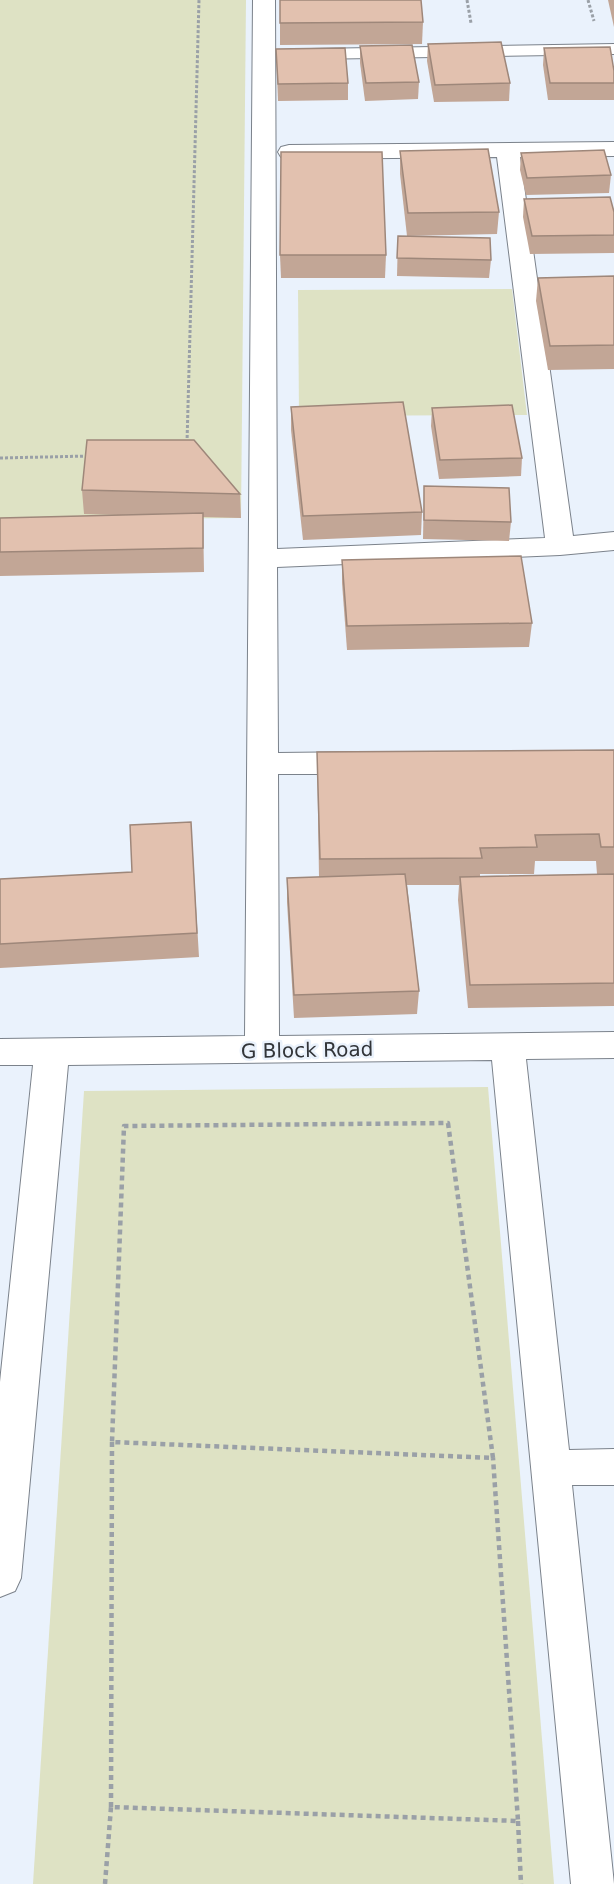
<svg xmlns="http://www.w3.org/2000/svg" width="614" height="1884" font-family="'DejaVu Sans',sans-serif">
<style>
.green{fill:#dee2c4}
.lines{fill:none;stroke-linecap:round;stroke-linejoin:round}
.service-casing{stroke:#7b828b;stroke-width:2}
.minor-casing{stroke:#7b828b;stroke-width:2}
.path-far1{stroke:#9aa0a7;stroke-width:3;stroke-dasharray:3 2;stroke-linecap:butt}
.path{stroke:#9aa0a7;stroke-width:4.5;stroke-dasharray:5 4;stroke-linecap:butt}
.service{fill:#fff;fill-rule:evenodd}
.minor{fill:#fff;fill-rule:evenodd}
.wall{fill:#c2a696}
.building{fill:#e2c1af;stroke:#9e877a;stroke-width:1.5}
.labels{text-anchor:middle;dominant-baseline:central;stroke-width:5;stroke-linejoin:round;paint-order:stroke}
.street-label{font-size:20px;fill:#323539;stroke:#eaf2fc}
</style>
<rect width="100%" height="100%" fill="#eaf2fc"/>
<g class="green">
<polygon points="0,0 246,0 241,518 0,520"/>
<polygon points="512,289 527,415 299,416 298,290"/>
<polygon points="488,1087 554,1884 33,1884 84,1091"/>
</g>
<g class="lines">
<g class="service-casing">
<polygon id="service" points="614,44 614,54 311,59 303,54 311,49"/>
</g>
<g class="minor-casing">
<polygon id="minor" points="253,0 275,0 277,549 545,538 497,157 289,159 281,157 278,152 281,147 289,145 614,142 614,156 520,157 573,536 614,532 614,550 560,555 277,567 278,753 363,752 374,755 378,763 374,771 363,774 278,774 279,1036 614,1032 614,1058 526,1059 569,1450 614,1449 614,1485 572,1485 614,1884 571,1884 492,1060 68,1065 21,1578 15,1591 0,1597 0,1382 33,1065 0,1065 0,1039 245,1036"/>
</g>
<g class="path-far1">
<polyline points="467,0 471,23"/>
<polyline points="588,0 594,21"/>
<polyline points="187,443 199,0"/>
<polyline points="0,458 89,456"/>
</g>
<g class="path">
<polygon points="448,1123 493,1458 112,1442 124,1126"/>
<polyline points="111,1807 112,1442"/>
<polyline points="518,1821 521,1884"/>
<polyline points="105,1884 111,1807 518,1821 493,1458"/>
</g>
<use href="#service" class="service"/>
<use href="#minor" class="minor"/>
</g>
<g class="wall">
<polygon points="280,0 423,22 422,44 280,45"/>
<polygon points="608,0 614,0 614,27"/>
<polygon points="428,44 510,83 509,101 434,102 427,61"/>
<polygon points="360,46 419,82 418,99 365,101 360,63"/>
<polygon points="544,48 614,71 614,100 548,100 543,65"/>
<polygon points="276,49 348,83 348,100 278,101"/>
<polygon points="400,151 499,212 497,234 407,236 400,174"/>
<polygon points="521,153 611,175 609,193 526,195 520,170"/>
<polygon points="524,199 614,212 614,253 530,254 523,217"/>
<polygon points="398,236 491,260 489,278 397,276"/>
<polygon points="280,255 386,255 385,278 281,278"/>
<polygon points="614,276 614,369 548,370 536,301 538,278"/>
<polygon points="291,407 422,512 421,535 303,540 291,430"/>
<polygon points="432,408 522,458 521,476 439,479 431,426"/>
<polygon points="424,486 511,522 509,541 423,539"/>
<polygon points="82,490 240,494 241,518 203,517 204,572 0,576 0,518 119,515 84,514"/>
<polygon points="342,560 532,623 529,647 347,650 342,583"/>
<polygon points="614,750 614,874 597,874 596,861 535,861 534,874 480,874 480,876 614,874 614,1006 468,1008 458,900 459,885 407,885 419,991 417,1014 294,1018 287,902 287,878 319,877 317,752"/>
<polygon points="191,822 199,957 0,968 0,879 132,872"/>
</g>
<g class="building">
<polygon points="280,0 421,0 423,22 280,23"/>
<polygon points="501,42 510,83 435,85 428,44"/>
<polygon points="412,45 419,82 366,83 360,46"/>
<polygon points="610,47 614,71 614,83 550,83 544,48"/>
<polygon points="345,48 348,83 278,84 276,49"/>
<polygon points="488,149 499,212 408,213 400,151"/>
<polygon points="604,150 611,175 527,178 521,153"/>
<polygon points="281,152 382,152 386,255 280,255"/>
<polygon points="610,197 614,212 614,235 532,236 524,199"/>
<polygon points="398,236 490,238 491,260 397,258"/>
<polygon points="614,276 614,345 550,346 538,278"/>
<polygon points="403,402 422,512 303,516 291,407"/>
<polygon points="512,405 522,458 440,460 432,408"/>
<polygon points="87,440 194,440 240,494 82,490"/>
<polygon points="424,486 509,488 511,522 424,520"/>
<polygon points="203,513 203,548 0,552 0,518"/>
<polygon points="521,556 532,623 347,626 342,560"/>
<polygon points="614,750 614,847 601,847 599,834 535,835 537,847 480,848 482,858 320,859 317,752"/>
<polygon points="191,822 197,933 0,944 0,879 132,872 130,825"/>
<polygon points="405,874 419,991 294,995 287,878"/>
<polygon points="614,874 614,983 470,985 460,877"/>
</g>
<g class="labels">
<g class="street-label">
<text transform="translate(307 1050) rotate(-1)">G Block Road</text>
</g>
</g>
</svg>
